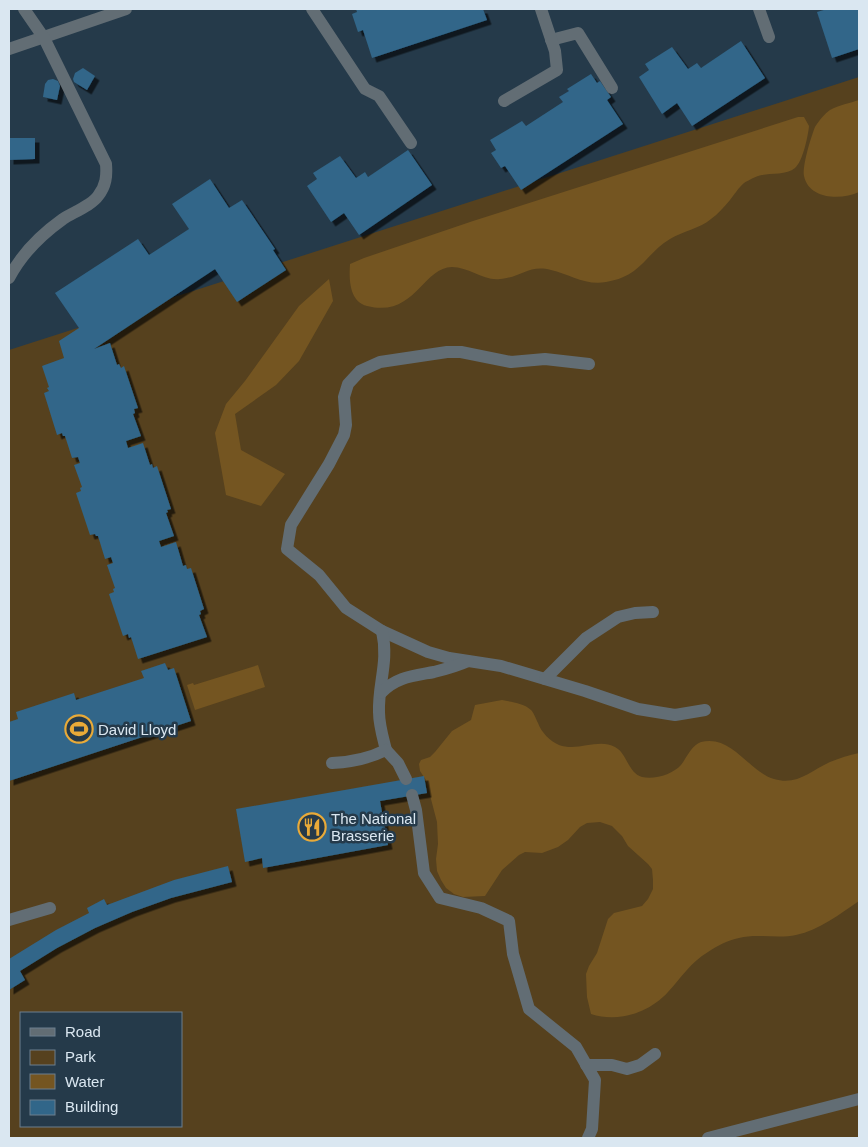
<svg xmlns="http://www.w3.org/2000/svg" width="868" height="1147" font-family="Arial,sans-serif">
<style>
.green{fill:#56411e;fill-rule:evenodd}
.water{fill:#745521}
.building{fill:#316689;filter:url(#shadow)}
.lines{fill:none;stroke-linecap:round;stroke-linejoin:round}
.minor{stroke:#626d74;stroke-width:12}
.labels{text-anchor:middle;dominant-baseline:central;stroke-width:5;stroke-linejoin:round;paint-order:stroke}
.poi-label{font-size:15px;fill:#dae7f1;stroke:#253a4a;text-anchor:start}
</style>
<defs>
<filter id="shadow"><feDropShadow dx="4.5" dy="4.5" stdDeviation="0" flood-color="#0009"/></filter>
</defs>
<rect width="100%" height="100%" fill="#253a4a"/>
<path class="green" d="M859,77V1138H9V350ZM21,1013H181V1126H21Z"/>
<g class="water">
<path d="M859,100V192C842,200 809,200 804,176C802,166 811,137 815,127C818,122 825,113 830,110C839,105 850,103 859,100Z"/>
<path d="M798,117H804L809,126C808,136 803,161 795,168C787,175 771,173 762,175C756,176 749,180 744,183C739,187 734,195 730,200C724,207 718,214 711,219C699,229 683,231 670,239C644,255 642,276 606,282C586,286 569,274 551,270C529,264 520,278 500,279C483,281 469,267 452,267C422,268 415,318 367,306C349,301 349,279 350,264L364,258L473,221Z"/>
<polygon points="329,279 333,301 299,361 276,385 235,414 241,450 285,474 261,506 226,495 215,433 226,404 245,381 299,306"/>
<polygon points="258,665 265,687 195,710 187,685 193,683 194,685"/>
<path d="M502,700C511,702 524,703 531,710C534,713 536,719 538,723C541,732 550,741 559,745C578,752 598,738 615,747C627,753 628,773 642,777C655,780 673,774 681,765C687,757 692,745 701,742C732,734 749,772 774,779C797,786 810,771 830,762C840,758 849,755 859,753V901C840,914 819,930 796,935C777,939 757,933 739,938C728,940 717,946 708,952C691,962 681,978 668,992C649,1013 618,1023 591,1014L587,997L586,974L589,966L597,953L608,919L614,913L642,906L648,899L653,889V880L652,869L648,864L628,846L622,836L612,826L600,822L587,823L580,827L568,840L558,847L542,853L525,852L519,855L502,870L485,896L463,897L454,894L446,888L441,880L437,871L436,859L438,844L437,822L426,780L420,771L419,764L421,760L430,757L435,752L452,731L471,720L475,705Z"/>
</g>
<g class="building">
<polygon points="356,9 483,9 487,20 372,58 363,30 358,32 352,14 357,12"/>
<polygon points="827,9 859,9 859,49 832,58 817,12"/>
<polygon points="741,41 765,78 692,126 677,103 662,114 639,77 649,70 645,64 672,47 688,69 697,63 701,68"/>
<polygon points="83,68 95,76 87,90 74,82 73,79 75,73"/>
<polygon points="591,74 597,83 600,81 611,97 607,100 623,124 521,190 505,166 501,168 491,153 496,150 490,140 522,121 526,126 563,102 559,97 569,91 567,89"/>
<polygon points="53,79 58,81 60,86 57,100 43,97 45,84 48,80"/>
<polygon points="9,138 35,138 35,159 9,160"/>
<polygon points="408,150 432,185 359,235 344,213 331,222 307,186 317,179 313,173 340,156 356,178 365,172 368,177"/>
<polygon points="210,179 229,208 242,200 275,249 273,250 286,270 237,302 215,269 94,349 110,343 117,365 119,364 121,368 124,366 138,408 134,409 135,413 133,414 141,436 126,441 128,448 143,443 150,465 152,464 153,468 157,466 171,509 167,510 168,512 166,513 174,536 159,541 161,547 176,542 183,566 186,565 187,569 191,568 204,609 200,611 201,614 199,615 207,637 138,659 131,637 129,638 128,634 123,636 109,594 114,592 113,589 115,588 107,565 113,563 111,557 105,559 98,536 96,536 95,534 90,535 76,493 81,491 80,488 82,487 74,465 80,463 78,457 72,458 65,436 63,436 62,433 57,435 44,393 49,391 47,388 49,387 42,366 64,358 59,341 79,328 55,293 138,239 149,255 189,229 172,204"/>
<polygon points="165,663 168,670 174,668 191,721 9,781 9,722 18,719 16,712 74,693 76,700 144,678 141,671"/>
<polygon points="424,776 427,793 380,801 388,845 263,868 262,858 245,862 236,809"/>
<polygon points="228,866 232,882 171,898 132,912 95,928 57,948 20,971 25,980 9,990 9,959 56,930 89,913 87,908 104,899 107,905 174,880"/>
</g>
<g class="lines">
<g class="minor">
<polyline points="312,9 365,89 379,96 411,143"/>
<polyline points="759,9 769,37"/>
<polyline points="551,40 578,33 612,88"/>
<polyline points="9,49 126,9"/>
<polyline points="504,101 557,70 555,51 541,9"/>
<path d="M9,278C21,255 42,234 63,219C72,213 92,205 98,196C106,186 107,176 106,164L44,38L24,9"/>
<polyline points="589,364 545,359 511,362 461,352 447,352 380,362 360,371 348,384 344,397 346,425 344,435 329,464 291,525 287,549 319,575 346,608 382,631 428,652 449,658 501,666 585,691 638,709 675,715 705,710"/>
<path d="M382,631C389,662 378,683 379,712C379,725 383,738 386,750"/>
<polyline points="545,679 586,638 618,617 635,613 653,612"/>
<path d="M381,693C396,677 413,676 434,672C446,669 457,666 468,661"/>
<path d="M332,763C352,762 368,759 386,750L398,763L406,779"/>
<polyline points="412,795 416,810 424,873 440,898 481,908 509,921 513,954 529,1009 576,1047 595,1080 592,1129 588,1138"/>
<polyline points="9,920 50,908"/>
<polyline points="586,1065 612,1065 627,1069 640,1065 655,1054"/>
<polyline points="708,1138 859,1099"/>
</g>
</g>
<defs>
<g id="stadium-ring" transform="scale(1.4375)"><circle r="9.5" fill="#253a4a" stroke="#e9aa38" stroke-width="1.5"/><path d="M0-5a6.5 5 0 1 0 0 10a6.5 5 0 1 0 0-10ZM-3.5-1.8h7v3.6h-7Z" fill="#e9aa38"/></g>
<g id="restaurant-ring" transform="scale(1.4375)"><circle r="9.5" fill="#253a4a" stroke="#e9aa38" stroke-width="1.5"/><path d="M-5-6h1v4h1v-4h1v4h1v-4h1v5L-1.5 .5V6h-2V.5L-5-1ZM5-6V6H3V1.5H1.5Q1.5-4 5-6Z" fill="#e9aa38"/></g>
</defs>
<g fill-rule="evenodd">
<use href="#stadium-ring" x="79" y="729"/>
<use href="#restaurant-ring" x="312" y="827"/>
</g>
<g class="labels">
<g class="poi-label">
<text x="98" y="729">David Lloyd</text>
<text x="331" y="818">The National<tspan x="331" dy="17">Brasserie</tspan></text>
</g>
</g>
<rect width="868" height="1147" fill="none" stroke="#dae7f1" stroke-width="20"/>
<rect x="20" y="1012" width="162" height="115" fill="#253a4a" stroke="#6d7f8d"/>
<rect x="30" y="1028" width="25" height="8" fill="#626d74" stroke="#6d7f8d"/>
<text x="65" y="1037" font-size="15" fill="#dae7f1">Road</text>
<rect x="30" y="1050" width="25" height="15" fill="#56411e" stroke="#6d7f8d"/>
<text x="65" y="1062" font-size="15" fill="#dae7f1">Park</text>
<rect x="30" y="1074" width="25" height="15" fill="#745521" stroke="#6d7f8d"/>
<text x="65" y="1087" font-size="15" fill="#dae7f1">Water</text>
<rect x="30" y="1100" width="25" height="15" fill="#316689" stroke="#6d7f8d"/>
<text x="65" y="1112" font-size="15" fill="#dae7f1">Building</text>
</svg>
